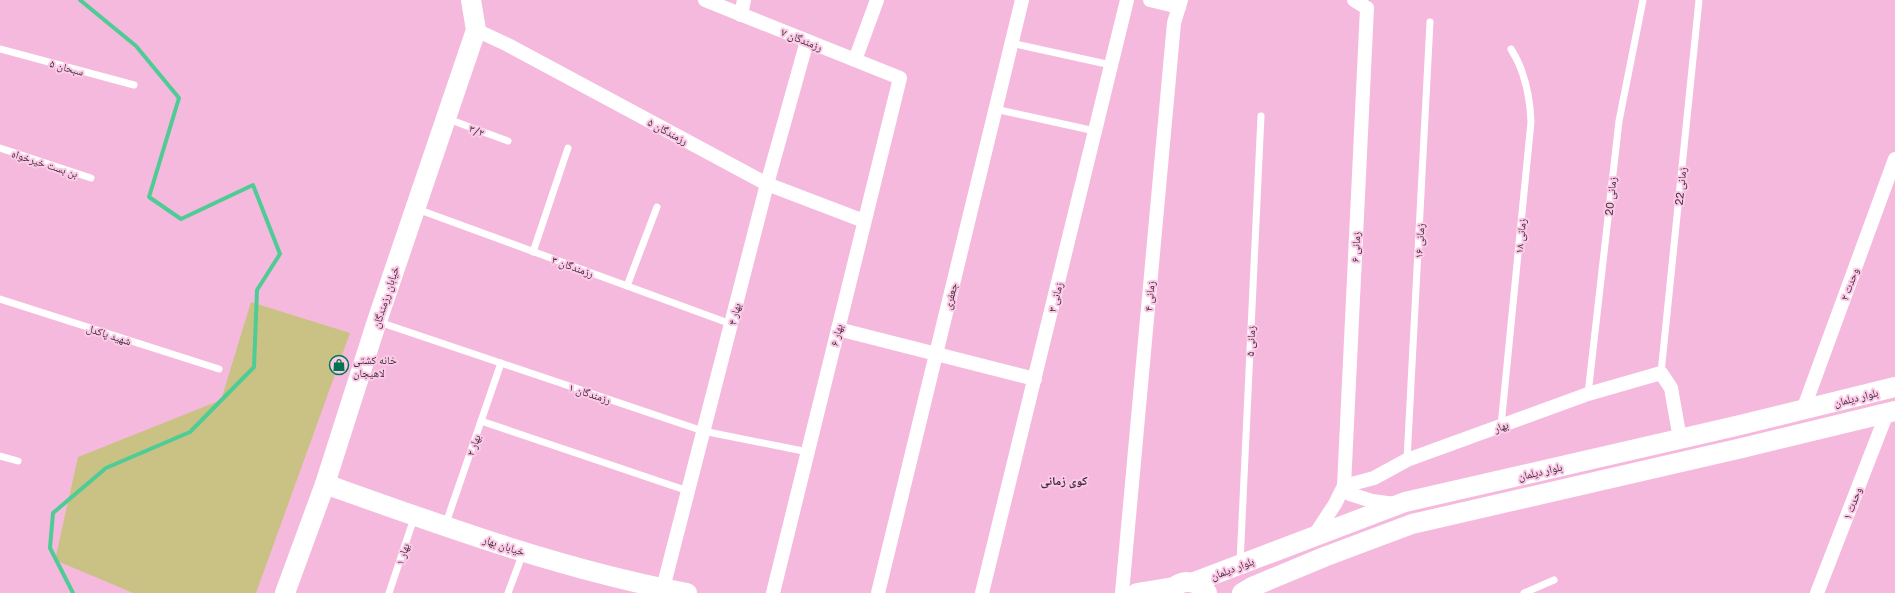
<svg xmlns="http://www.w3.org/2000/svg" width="1895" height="593" font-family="'Golos Text','Noto Naskh Arabic',sans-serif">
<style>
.green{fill:#cac284}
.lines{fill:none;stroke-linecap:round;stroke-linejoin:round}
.stream{stroke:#4fcb96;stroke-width:4}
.lane{stroke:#fff;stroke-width:7}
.street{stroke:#fff;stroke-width:14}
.secondary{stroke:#fff;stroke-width:20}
.labels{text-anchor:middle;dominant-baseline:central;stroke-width:4;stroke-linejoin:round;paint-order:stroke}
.street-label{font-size:11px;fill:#432b3a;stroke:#fbcae7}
.poi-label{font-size:11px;fill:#432b3a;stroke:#fbcae7;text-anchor:start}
.neighbourhood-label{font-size:12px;font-weight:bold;fill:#432b3a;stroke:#fbcae7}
</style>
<rect width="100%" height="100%" fill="#f5b9dd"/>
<polygon class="green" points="251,302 350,333 256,593 133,593 55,560 78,457 221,400"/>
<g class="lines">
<polyline class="stream" points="73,593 50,548 53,513 106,468 190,432 254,367 257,290 280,254 253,185 181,219 149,197 179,98 136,46 80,0"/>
<g class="lane">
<polyline points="1011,43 1111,65"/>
<polyline points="0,49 134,85"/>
<polyline points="995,109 1095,131"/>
<polyline points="448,119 508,141"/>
<polyline points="0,148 91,178"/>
<polyline points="417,209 731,324"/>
<polyline points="533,252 568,148"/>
<polyline points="627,286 657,207"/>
<polyline points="0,299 219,369"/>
<polyline points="379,322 703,431 808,452"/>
<polyline points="1661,373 1699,0"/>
<polyline points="1588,394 1619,121 1643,0"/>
<polyline points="481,421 688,491"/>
<path d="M1501,426L1531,122C1530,96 1525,71 1511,49"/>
<polyline points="0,456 18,461"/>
<polyline points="1407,460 1430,22"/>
<polyline points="445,526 501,363"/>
<polyline points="1240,563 1261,116"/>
<polyline points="389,593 414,518"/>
<polyline points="508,593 523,553"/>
<polyline points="1524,593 1554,580"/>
</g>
<g class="street">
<polyline points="705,0 900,78 773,593"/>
<polyline points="1150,0 1179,7"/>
<polyline points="741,15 744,0"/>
<polyline points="476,30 508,45 767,184 864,221"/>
<polyline points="855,60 877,0"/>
<polyline points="838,329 1035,379"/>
<polyline points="1803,410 1895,159"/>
<polyline points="1344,486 1374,478 1407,460 1588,394 1661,373 1671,388 1680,439"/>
<polyline points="1344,486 1350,494 1372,501 1395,504"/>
<polyline points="1314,536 1335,504 1344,486 1367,8 1354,0"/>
<polyline points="663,588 767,184 807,41"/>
<polyline points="878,593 1022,0"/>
<polyline points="982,593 1127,0"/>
<polyline points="1122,593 1174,23 1181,0"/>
<polyline points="1817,593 1887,413"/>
</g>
<g class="secondary">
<path d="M325,484C443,526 563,570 687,593"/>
<polyline points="1194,582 1405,502 1736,426 1895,387"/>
<polyline points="285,593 325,484 377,321 476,30 471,0"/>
<polyline points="1137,593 1174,587"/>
<path d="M1169,593C1178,578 1198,579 1207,593"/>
<polyline points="1242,593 1252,587 1324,557 1412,524 1742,448 1895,411"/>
</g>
</g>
<defs>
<g id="shop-ring" transform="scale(1)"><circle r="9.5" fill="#fbcae7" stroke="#00744f" stroke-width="1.5"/><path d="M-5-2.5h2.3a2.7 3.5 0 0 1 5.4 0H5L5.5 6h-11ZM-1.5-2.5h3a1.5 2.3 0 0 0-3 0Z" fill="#00744f"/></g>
</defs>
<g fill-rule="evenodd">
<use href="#shop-ring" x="339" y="365"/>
</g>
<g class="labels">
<g class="street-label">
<text transform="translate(802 39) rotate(22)">رزمندگان ۷</text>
<text transform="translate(67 67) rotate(15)">سبحان ۵</text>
<text transform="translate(477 130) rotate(21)">۳/۲</text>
<text transform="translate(668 131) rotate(28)">رزمندگان ۵</text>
<text transform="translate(45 163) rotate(18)">بن بست خیرخواه</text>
<text transform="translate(1680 186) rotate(-84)">زمانی 22</text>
<text transform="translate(1610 196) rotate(-84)">زمانی 20</text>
<text transform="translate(1520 236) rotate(-84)">زمانی ۱۸</text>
<text transform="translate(1419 241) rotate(-87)">زمانی ۱۶</text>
<text transform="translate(1355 247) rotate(-87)">زمانی ۶</text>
<text transform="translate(573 266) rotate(20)">رزمندگان ۳</text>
<text transform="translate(1849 284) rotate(-70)">وحدت ۲</text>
<text transform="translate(950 296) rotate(-76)">جعفری</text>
<text transform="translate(1149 296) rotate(-85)">زمانی ۴</text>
<text transform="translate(385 297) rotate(-72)">خیابان رزمندگان</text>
<text transform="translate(1055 297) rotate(-76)">زمانی ۳</text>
<text transform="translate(734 314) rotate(-76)">بهار ۴</text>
<text transform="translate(109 334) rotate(18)">شهید پاکدل</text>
<text transform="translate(836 335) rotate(-76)">بهار ۶</text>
<text transform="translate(1250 341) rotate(-87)">زمانی ۵</text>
<text transform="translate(590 393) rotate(18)">رزمندگان ۱</text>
<text transform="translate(1856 397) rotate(-14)">بلوار دیلمان</text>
<text transform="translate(1501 426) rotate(-20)">بهار</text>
<text transform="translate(473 445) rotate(-71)">بهار ۲</text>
<text transform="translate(1540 471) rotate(-13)">بلوار دیلمان</text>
<text transform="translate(1852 503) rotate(-69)">وحدت ۱</text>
<text transform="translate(504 545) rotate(18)">خیابان بهار</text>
<text transform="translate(402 554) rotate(-72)">بهار ۱</text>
<text transform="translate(1232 568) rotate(-21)">بلوار دیلمان</text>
</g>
<g class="poi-label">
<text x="353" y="359">خانه کشتی<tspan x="353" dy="13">لاهیجان</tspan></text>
</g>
<g class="neighbourhood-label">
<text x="1064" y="480">کوی زمانی</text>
</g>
</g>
</svg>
